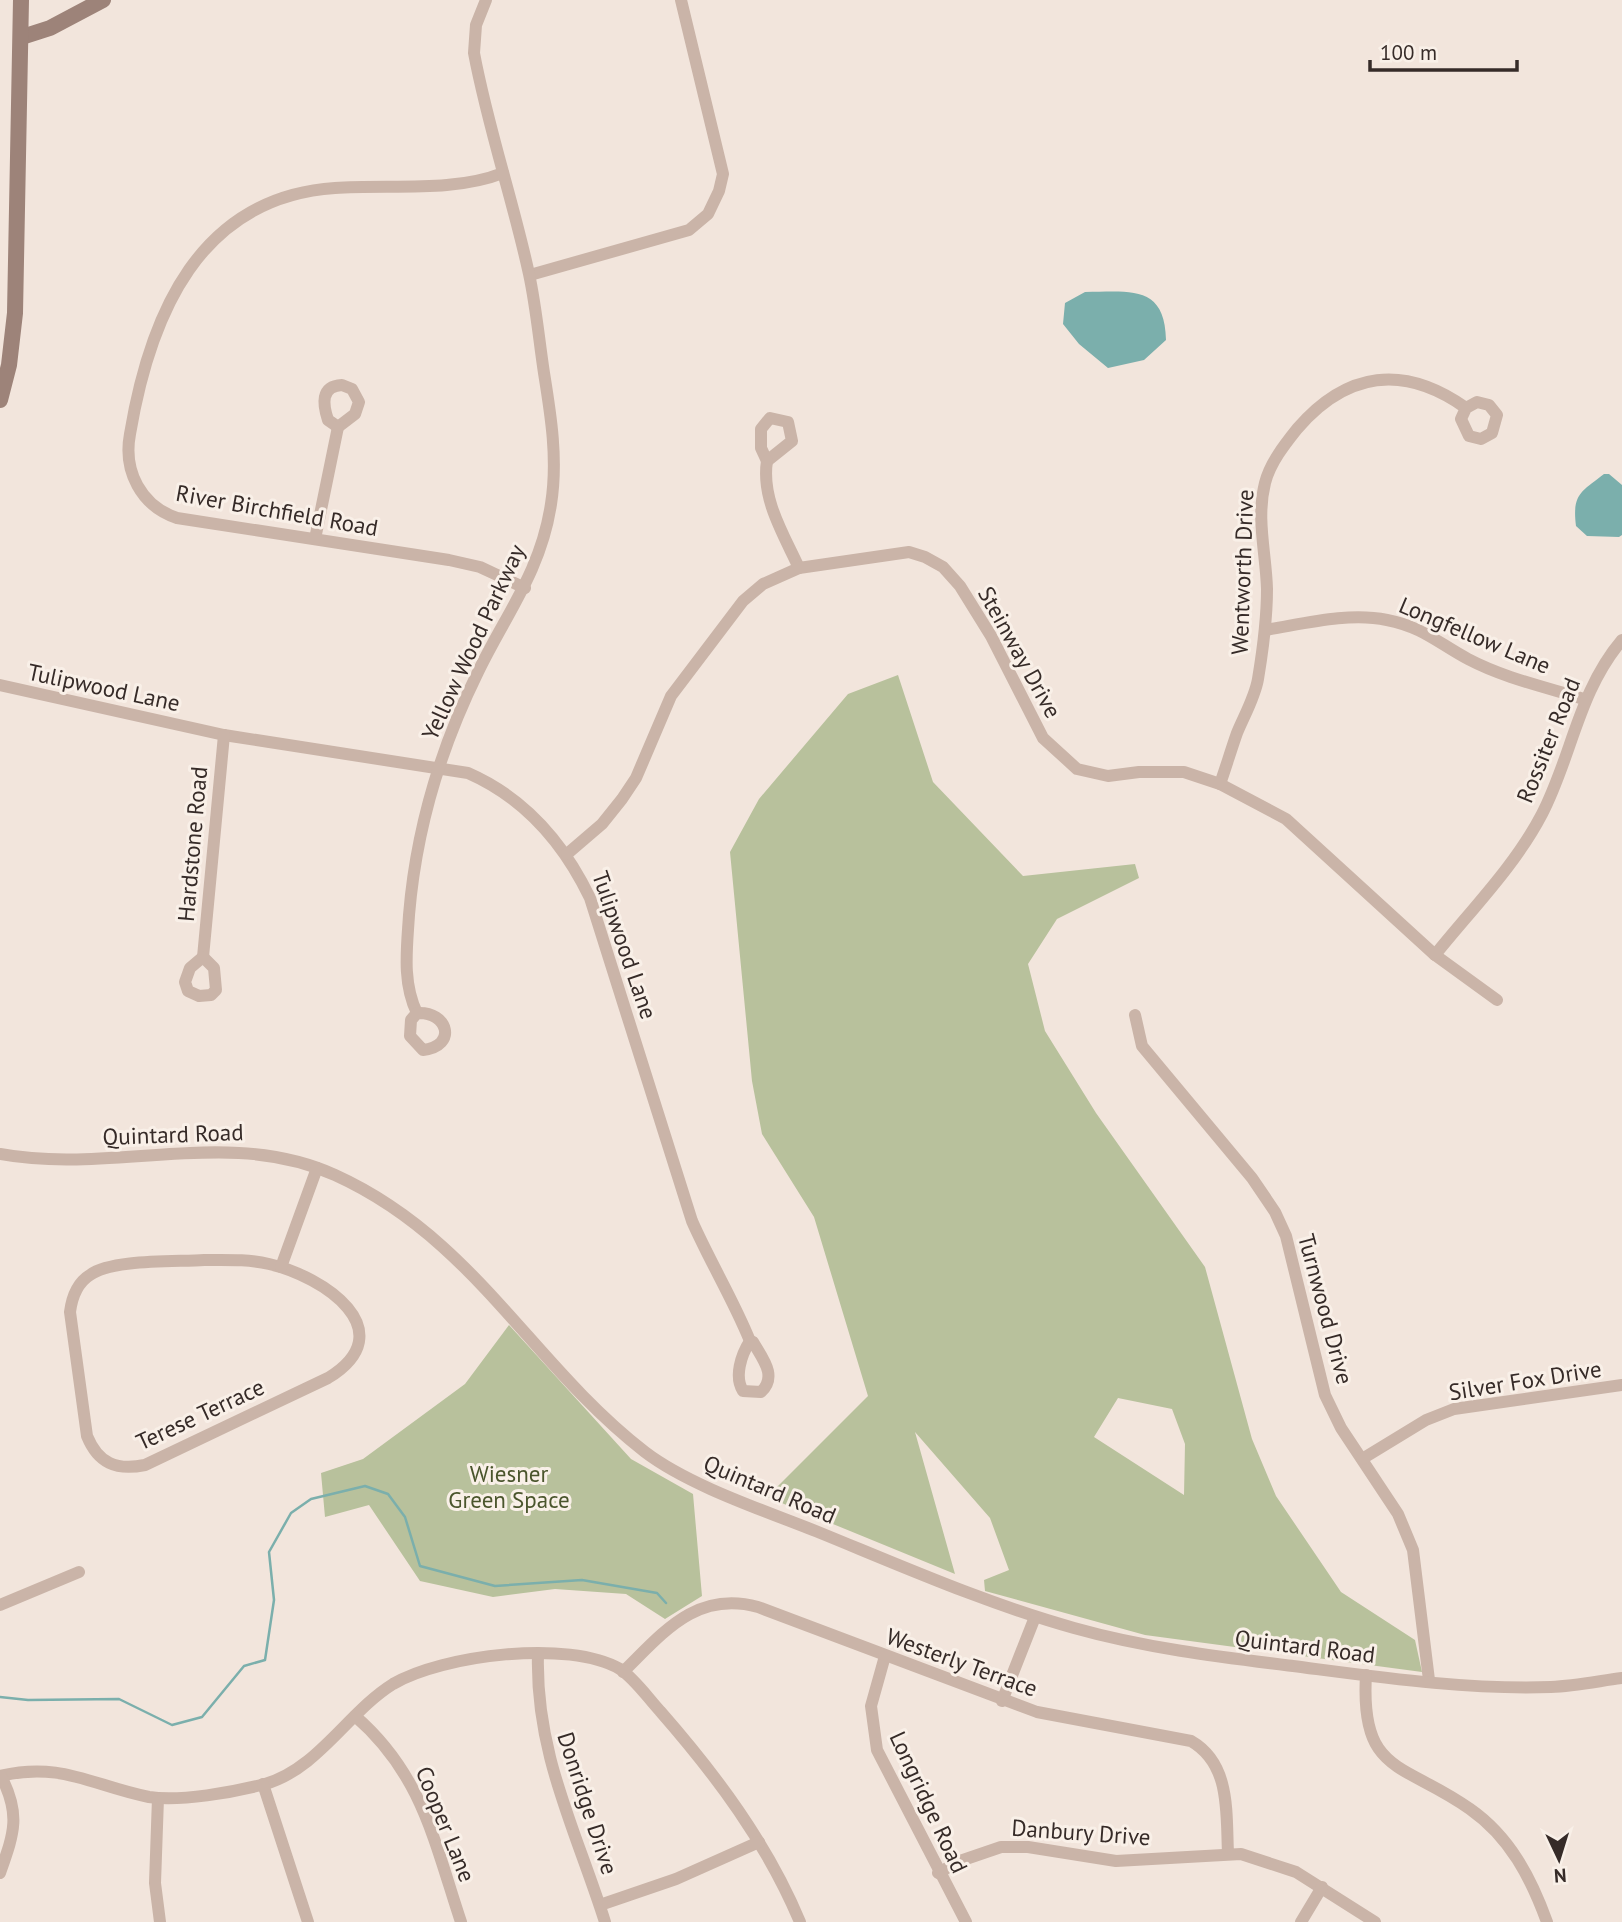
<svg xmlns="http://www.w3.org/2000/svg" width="1622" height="1922" font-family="'PT Sans',sans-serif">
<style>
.green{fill:#b8c19c;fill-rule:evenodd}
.water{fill:#7bafac}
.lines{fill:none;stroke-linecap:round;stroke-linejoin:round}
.stream{stroke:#7bafac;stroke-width:2.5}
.street{stroke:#cab4a8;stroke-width:12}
.secondary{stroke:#9d8379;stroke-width:16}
.labels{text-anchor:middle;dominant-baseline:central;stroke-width:6;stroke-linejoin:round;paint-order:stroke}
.street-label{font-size:23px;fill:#362b28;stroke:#f9f0e8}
.park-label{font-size:23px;fill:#4a552c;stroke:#f9f0e8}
</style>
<rect width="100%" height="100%" fill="#f2e5dc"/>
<g class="green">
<path d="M898,675L933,782L1023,876L1135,864L1139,878L1057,919L1028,964L1045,1031L1096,1113L1205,1267L1252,1439L1276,1496L1341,1592L1415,1640L1422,1672L1145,1635L985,1591L984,1580L1009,1570L990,1518L915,1432L955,1574L767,1497L868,1396L814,1217L762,1134L752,1081L730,852L759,799L848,694ZM1118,1398L1172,1409L1185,1444L1184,1495L1094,1437Z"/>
<polygon points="509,1325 631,1459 693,1494 702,1596 665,1619 626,1594 555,1589 493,1597 420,1581 369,1505 325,1517 321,1473 363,1459 465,1384"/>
</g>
<g class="water">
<path d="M1085,292C1129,292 1165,284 1166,340L1144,360L1108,368L1079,344L1063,324L1065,303Z"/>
<path d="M1604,474H1609L1622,485V535L1619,537L1587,536L1576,526C1572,494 1581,492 1604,474Z"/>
</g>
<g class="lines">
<polyline class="stream" points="0,1697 28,1700 119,1699 172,1725 202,1717 244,1666 265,1660 274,1600 269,1552 291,1513 311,1499 365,1486 388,1494 405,1517 420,1566 495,1586 582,1580 657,1593 666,1603"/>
<g class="street">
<path d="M503,173C452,193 389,184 335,188C199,197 150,315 130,434C123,471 141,506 177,518L449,560L480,567L525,588"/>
<polyline points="530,275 689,230 708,214 719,191 723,174 681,0"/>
<path d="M342,385L352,389L359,402L355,414L338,427L328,420C323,405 320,386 342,385Z"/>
<polygon points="770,418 788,422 792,441 767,461 761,448 761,429"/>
<path d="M767,461C761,499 784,535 799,568"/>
<polyline points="315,539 338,427"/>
<path d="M1265,630C1303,624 1348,612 1387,620C1423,627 1438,643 1468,659C1504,678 1545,687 1584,699"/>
<path d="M0,685L224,735L468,773C525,798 564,844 590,898L692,1221C710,1262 733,1299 750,1341"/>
<path d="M1220,784C1226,767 1231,750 1237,733C1244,716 1255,697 1258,679C1263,649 1267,619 1267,589C1266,553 1256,519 1265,483C1270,463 1285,444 1297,429C1347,371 1404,364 1466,408L1477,402L1489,405L1497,415L1492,433L1481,439L1469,436L1461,419L1466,408"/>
<polyline points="567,854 602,824 622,799 636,778 671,696 743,601 763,584 799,568 909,552 925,557 943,567 960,586 991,636 1043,738 1077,769 1108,776 1139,772 1184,772 1220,784 1286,819 1435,955 1497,1000"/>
<path d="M1435,955C1471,910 1515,866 1542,814C1572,756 1578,692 1622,640"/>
<polyline points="203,957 224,735"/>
<polygon points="203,957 214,968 216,990 211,995 199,996 188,991 185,982 190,968"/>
<path d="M417,1013C402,982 407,948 409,915C416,830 440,749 478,672C506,614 541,571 551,504C558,460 551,416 544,373C539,340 536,306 529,274C513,200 488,128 474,53L476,25L486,0"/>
<path d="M417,1013C448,1011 458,1046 423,1050L410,1036L411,1020Z"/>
<polyline points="1135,1015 1142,1046 1252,1178 1275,1212 1286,1236 1325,1395 1341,1428 1398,1514 1413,1550 1429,1680"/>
<path d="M0,1154C112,1175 227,1126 335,1175C474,1238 531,1364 645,1452C691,1487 769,1512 823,1534C906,1568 988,1604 1074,1628C1145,1648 1220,1657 1293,1666C1378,1677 1466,1690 1551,1687C1575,1686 1599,1681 1622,1678"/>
<path d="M204,1260C226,1260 248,1259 269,1264C323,1276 405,1331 328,1378L145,1465C116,1471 98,1463 87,1436L70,1312C72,1297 77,1283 90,1275C112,1259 176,1262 204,1260Z"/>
<polyline points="281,1267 317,1168"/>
<path d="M750,1341L753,1342C762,1358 778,1376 761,1392L743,1391C734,1377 741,1355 750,1341Z"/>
<polyline points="1362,1459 1426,1420 1454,1409 1622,1385"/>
<polyline points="0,1605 79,1572"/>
<path d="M538,1654C535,1753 576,1830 605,1922"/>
<polyline points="885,1656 871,1706 877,1750 966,1922"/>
<path d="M623,1672C663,1633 696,1590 758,1607L1037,1712L1191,1741C1231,1764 1226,1813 1228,1853"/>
<path d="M1366,1675C1360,1775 1404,1762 1470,1809C1510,1837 1531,1878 1547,1922"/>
<polyline points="1002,1701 1035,1617"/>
<path d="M355,1716C422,1774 434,1841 461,1922"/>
<path d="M0,1776C61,1761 93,1786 149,1797C180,1802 234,1792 265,1784C318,1769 348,1712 393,1684C442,1655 569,1639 620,1669C635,1679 648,1698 660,1711C716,1775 767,1843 800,1922"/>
<polyline points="263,1784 308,1922"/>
<polyline points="158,1798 155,1883 160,1922"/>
<path d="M0,1873C14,1833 21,1815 1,1776"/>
<polyline points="938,1873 960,1861 1001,1847 1028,1847 1116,1861 1241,1854 1296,1872 1375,1922"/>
<polyline points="600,1905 676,1879 759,1842"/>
<polyline points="1301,1922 1322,1887"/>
</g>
<g class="secondary">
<polyline points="22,37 50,28 103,0"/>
<polyline points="0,400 9,365 15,313 21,0"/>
</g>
</g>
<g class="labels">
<g class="street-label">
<text transform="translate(277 510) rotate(10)">River Birchfield Road</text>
<text transform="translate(1242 572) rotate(-88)">Wentworth Drive</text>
<text transform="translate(1475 635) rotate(23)">Longfellow Lane</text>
<text transform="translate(473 642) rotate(-65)">Yellow Wood Parkway</text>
<text transform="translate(1020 652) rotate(61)">Steinway Drive</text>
<text transform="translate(104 687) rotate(12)">Tulipwood Lane</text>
<text transform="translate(1548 740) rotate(-68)">Rossiter Road</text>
<text transform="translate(192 844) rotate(-85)">Hardstone Road</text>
<text transform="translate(625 945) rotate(71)">Tulipwood Lane</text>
<text transform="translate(173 1134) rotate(-2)">Quintard Road</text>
<text transform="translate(1326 1309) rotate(75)">Turnwood Drive</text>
<text transform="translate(1525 1380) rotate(-9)">Silver Fox Drive</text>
<text transform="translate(200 1414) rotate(-25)">Terese Terrace</text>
<text transform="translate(770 1489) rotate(23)">Quintard Road</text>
<text transform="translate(1305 1646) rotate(7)">Quintard Road</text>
<text transform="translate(962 1662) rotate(20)">Westerly Terrace</text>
<text transform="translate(929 1802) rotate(65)">Longridge Road</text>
<text transform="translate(588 1803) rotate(72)">Donridge Drive</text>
<text transform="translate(446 1824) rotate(68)">Cooper Lane</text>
<text transform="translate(1081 1832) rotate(4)">Danbury Drive</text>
</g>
<g class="park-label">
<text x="509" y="1473">Wiesner<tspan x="509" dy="26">Green Space</tspan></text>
</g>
</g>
<g transform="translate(1559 1859) rotate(176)" stroke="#f9f0e8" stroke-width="5" paint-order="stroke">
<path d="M0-5L12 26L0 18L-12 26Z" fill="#362b28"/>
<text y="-10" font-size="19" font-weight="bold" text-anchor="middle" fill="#362b28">N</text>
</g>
<path d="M1370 60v10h147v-10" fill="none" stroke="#362b28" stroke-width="3.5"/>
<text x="1380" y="60" font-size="21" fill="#362b28" stroke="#f9f0e8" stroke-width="5" paint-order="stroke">100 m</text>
</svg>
